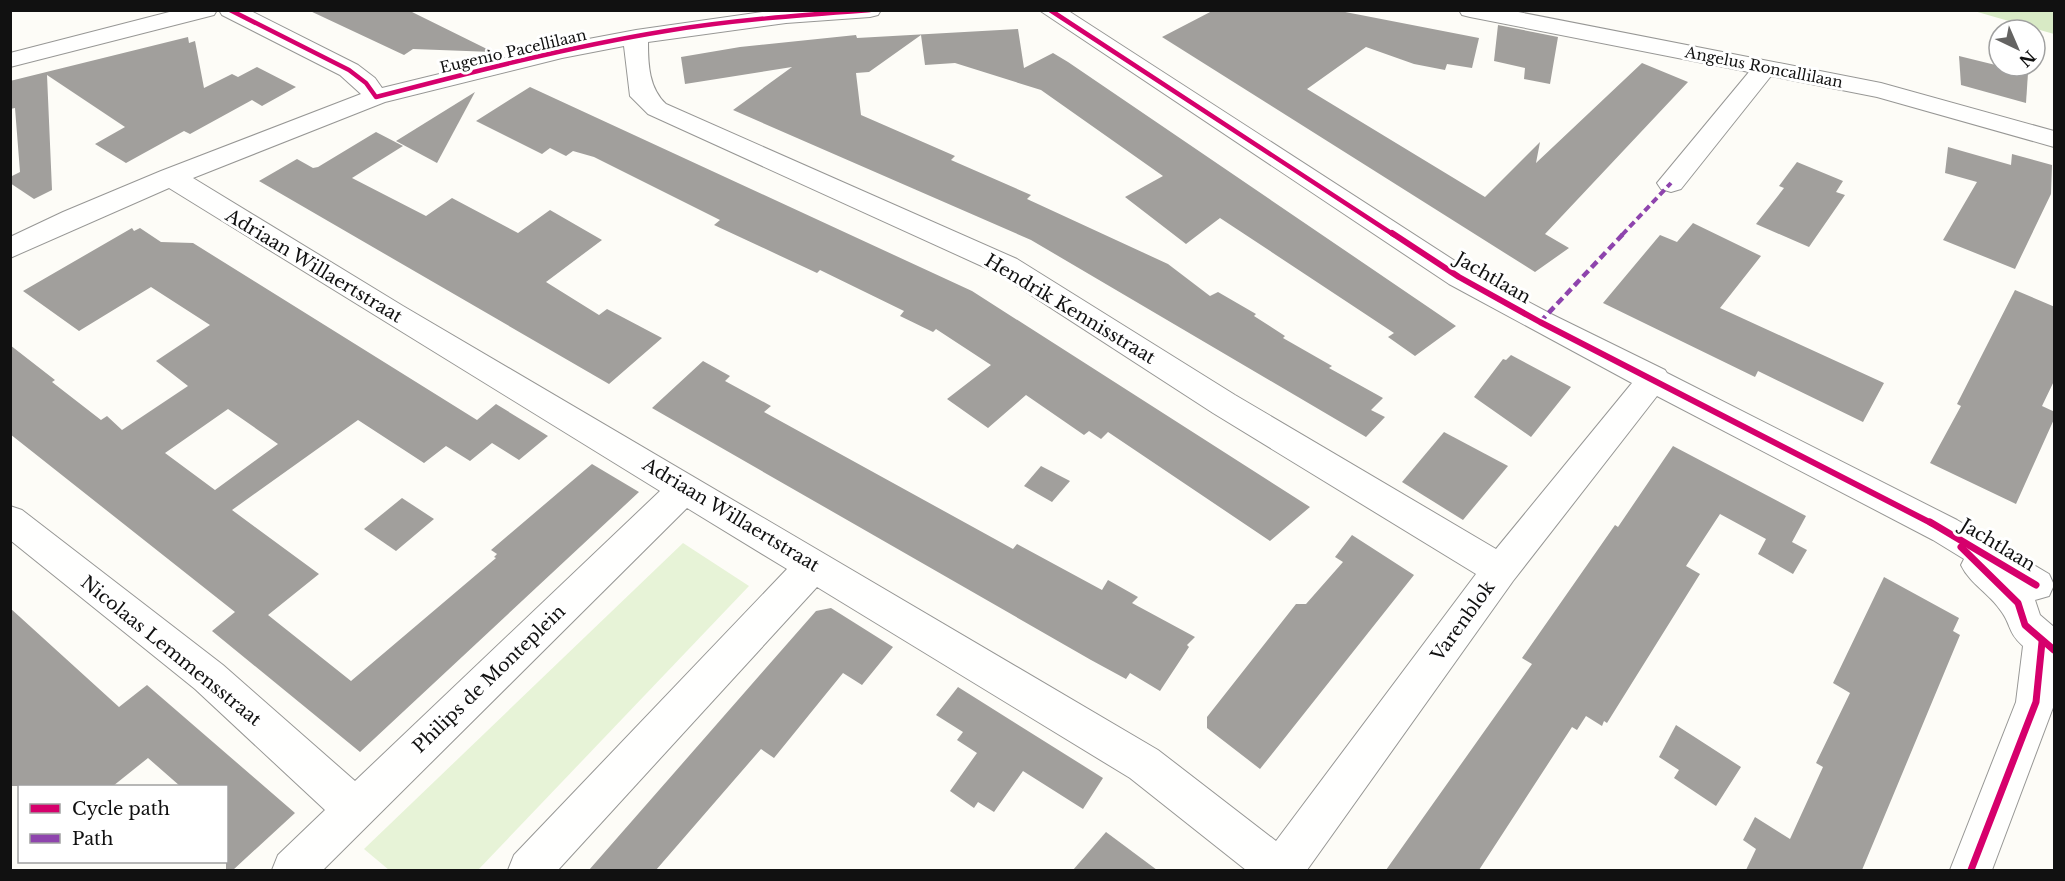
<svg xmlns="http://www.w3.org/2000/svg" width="2065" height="881" font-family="'Libre Baskerville',serif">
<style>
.green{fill:#e7f3d7}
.forest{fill:#d8eac5}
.building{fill:#a19f9c;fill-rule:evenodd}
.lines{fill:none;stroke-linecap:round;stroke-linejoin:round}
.minor-casing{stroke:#979795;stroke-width:2}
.minor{fill:#fffffe;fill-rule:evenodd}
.quiet-far1{stroke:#8e44ad;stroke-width:4;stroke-dasharray:7 4;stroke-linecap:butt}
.quiet{stroke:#8e44ad;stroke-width:4.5;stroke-dasharray:8 4.5;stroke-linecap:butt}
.cycleway-far2-casing{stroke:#fff;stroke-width:8}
.cycleway-far1-casing{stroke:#fff;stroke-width:10}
.cycleway-casing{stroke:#fff;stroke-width:10}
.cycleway-far2{stroke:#d6006c;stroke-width:4.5}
.cycleway-far1{stroke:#d6006c;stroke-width:6}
.cycleway{stroke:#d6006c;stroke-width:7}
.labels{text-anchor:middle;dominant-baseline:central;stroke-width:6;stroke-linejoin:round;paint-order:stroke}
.far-street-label{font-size:15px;fill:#111;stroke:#fff}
.street-label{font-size:18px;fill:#111;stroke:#fff}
</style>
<rect width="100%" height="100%" fill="#fdfcf7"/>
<polygon class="green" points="683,543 749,586 478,870 389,870 364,849"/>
<polygon class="forest" points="1974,11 2049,11 2054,12 2054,34"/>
<g class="building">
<polygon points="308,10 408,10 493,52 413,49 404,55"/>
<polygon points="1214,10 1335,10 1479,38 1472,68 1447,64 1445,70 1414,64 1366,47 1307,89 1485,197 1540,142 1536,163 1642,63 1688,82 1545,234 1569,248 1535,272 1162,37"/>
<polygon points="1498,25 1558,37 1550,84 1524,79 1525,68 1494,61"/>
<polygon points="1018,29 1024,68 1053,53 1068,62 1456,326 1415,356 1388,337 1394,333 1220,218 1186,244 1125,197 1163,176 1041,90 955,63 925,65 921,35 869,72 856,73 861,115 955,156 951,160 1031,195 1027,199 1168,264 1210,296 1218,292 1256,314 1254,316 1285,336 1283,338 1332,366 1329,368 1383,398 1371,410 1385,417 1366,437 1031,240 733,110 792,67 685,84 681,57 740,47 856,35 857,38"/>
<polygon points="188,37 189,43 195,41 204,88 232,74 238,77 257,67 296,87 262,106 252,100 190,134 184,131 126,163 95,144 125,127 47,75 52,190 34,199 10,183 10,177 20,172 15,108 10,109 10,81"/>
<polygon points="1959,56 2028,73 2026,103 1961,85"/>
<polygon points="530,87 972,291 1310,507 1270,541 1108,432 1101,439 1089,431 1084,435 1026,395 988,428 947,399 991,365 936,329 933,332 900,316 904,311 820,270 817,273 714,225 720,220 594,157 573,151 566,156 550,148 542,154 476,121"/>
<polygon points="475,92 437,163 396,141"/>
<polygon points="376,132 403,146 352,178 426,216 452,198 518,233 550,210 602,240 546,282 599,315 607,309 662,338 609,384 259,181 297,159 313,168 318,167"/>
<polygon points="1948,147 2011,165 2012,154 2052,165 2051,194 2015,269 1943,240 1977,182 1945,173"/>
<polygon points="1797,162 1843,181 1836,192 1845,195 1809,247 1756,224 1784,188 1779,186"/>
<polygon points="1693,223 1761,256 1720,308 1884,383 1863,422 1758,371 1755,377 1603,303 1660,235 1677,242"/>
<path d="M132,228L134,231L140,228L161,242L193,243L477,420L496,404L548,436L519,460L492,443L470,461L446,446L424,463L358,420L232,510L319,574L268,615L351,681L496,558L494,557L497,554L491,550L592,464L639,492L360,752L212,631L235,612L10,434V345L55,380L52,382L101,420L107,416L122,430L188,386L156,361L210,325L151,287L79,331L23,291ZM228,409L278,444L215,490L165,453Z"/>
<polygon points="2015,290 2055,307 2055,379 2042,406 2055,412 2055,417 2016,504 1930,463 1961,406 1957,404"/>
<polygon points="1511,355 1571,387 1531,437 1474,397 1503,359 1506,360"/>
<polygon points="703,361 730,376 725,381 771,406 764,412 1013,549 1017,544 1102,590 1108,580 1138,597 1132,603 1195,637 1187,645 1189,647 1160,691 1130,673 1126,679 1091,660 652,408"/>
<polygon points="1444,432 1508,466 1463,520 1402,482"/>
<polygon points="1673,446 1806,516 1792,542 1807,550 1793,574 1758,554 1766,539 1720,514 1686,566 1700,574 1607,723 1604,721 1602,726 1586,716 1577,730 1572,727 1479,870 1386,870 1532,664 1522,658 1615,525 1618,527"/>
<polygon points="1041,466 1070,481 1052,502 1024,486"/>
<polygon points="402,498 434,519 396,551 364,529"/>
<polygon points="1352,535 1414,575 1260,769 1207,728 1207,717 1296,604 1306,604 1343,562 1335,557"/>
<polygon points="1884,577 1959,618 1953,631 1960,635 1862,870 1746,870 1756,849 1743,840 1755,817 1790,839 1823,767 1816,763 1850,693 1833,683"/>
<polygon points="10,608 119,707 147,685 295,813 233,870 226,870 226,786 180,786 148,758 113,786 10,786"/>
<polygon points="831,608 893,647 862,685 843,673 774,758 761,749 656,870 589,870 816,611"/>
<polygon points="958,687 1103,778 1083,809 1023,771 994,812 978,802 974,808 950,791 977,753 957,740 963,732 936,715"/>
<polygon points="1676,725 1741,767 1716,806 1674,778 1679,770 1659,757"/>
<polygon points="1106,832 1157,870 1073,870"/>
</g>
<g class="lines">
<g class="minor-casing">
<g id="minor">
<polygon points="177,10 217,10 214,15 10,67 10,53"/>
<path d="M219,10H249L358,65L375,78L382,88L562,44L636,30L776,10H881L878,15L870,17L786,23L648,42C648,65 649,88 666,104L1017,259L1235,395L1496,549L1632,383L1449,284L1039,10H1067L1469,270L1551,314L1665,370L1667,373L1957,520L2049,574L2054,585L2049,596L2035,600L2040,615L2054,627V705L1992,870H1950L2016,702L2023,646C2008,633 2011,624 2001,611C1990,594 1970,584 1961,565L1964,559L1933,540L1657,396L1513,581L1307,870H1246L1130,778L817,587L558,870H508L514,855L787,569L687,508L323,870H272L278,855L325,810L195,689L10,540V506L22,510L223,665L355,781L660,491L169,188L10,258V237L63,212L161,171L361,94L340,75L222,15ZM624,46L630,96L648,114L997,273L1213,413L1476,574L1276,841L1158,750L403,306L193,178L385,102L562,58Z"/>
<polygon points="1459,10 1508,10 1881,83 2054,131 2054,147 1877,97 1771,76 1681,189 1671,192 1661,189 1657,183 1749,72 1470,17 1462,15"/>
</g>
</g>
<use href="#minor" class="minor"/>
<polyline class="quiet-far1" points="1622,235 1671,183"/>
<polyline class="quiet" points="1540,322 1624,233"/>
<g class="cycleway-far2-casing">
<g id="cycleway-far2">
<path d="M230,10L349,70L366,83L376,97C472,72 568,47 666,31C733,20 802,15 870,10"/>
<polyline points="1050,10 1394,235"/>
</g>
</g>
<g class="cycleway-far1-casing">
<polyline id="cycleway-far1" points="1392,233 1459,277 1540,322 1933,524"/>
</g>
<g class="cycleway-casing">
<g id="cycleway">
<polyline points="1930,522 2036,585"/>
<polyline points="1961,547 2018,603 2025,625 2054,650"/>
<polyline points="1971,870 2036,702 2042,642"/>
</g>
</g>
<use href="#cycleway-far2" class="cycleway-far2"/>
<use href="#cycleway-far1" class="cycleway-far1"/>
<use href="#cycleway" class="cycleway"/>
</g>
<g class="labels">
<g class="far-street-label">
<text transform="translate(513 51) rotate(-13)">Eugenio Pacellilaan</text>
<text transform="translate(1764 67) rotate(11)">Angelus Roncallilaan</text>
</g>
<g class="street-label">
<text transform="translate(314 266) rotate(31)">Adriaan Willaertstraat</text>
<text transform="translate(1493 278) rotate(30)">Jachtlaan</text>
<text transform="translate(1070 309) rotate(31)">Hendrik Kennisstraat</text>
<text transform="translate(731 515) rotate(31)">Adriaan Willaertstraat</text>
<text transform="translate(1998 545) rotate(31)">Jachtlaan</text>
<text transform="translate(1463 621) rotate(-54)">Varenblok</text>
<text transform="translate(171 651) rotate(39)">Nicolaas Lemmensstraat</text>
<text transform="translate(489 679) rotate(-44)">Philips de Monteplein</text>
</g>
</g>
<rect width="2065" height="881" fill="none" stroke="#111111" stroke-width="24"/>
<rect x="18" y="785" width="210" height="78" fill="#ffffff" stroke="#a0a0a0" stroke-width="1.5"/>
<rect x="30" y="804" width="30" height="9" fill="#d6006c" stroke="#a0a0a0" stroke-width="1.5"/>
<text x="72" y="815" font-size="18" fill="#111111">Cycle path</text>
<rect x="30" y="834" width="30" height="9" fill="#8e44ad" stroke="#a0a0a0" stroke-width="1.5"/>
<text x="72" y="845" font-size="18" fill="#111111">Path</text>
<g transform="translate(2017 48) rotate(136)"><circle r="28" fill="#ffffff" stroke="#a0a0a0" stroke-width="1.5"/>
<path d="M0-4.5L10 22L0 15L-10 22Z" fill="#646362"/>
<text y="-9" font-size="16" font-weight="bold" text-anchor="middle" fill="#111111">N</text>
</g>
</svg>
